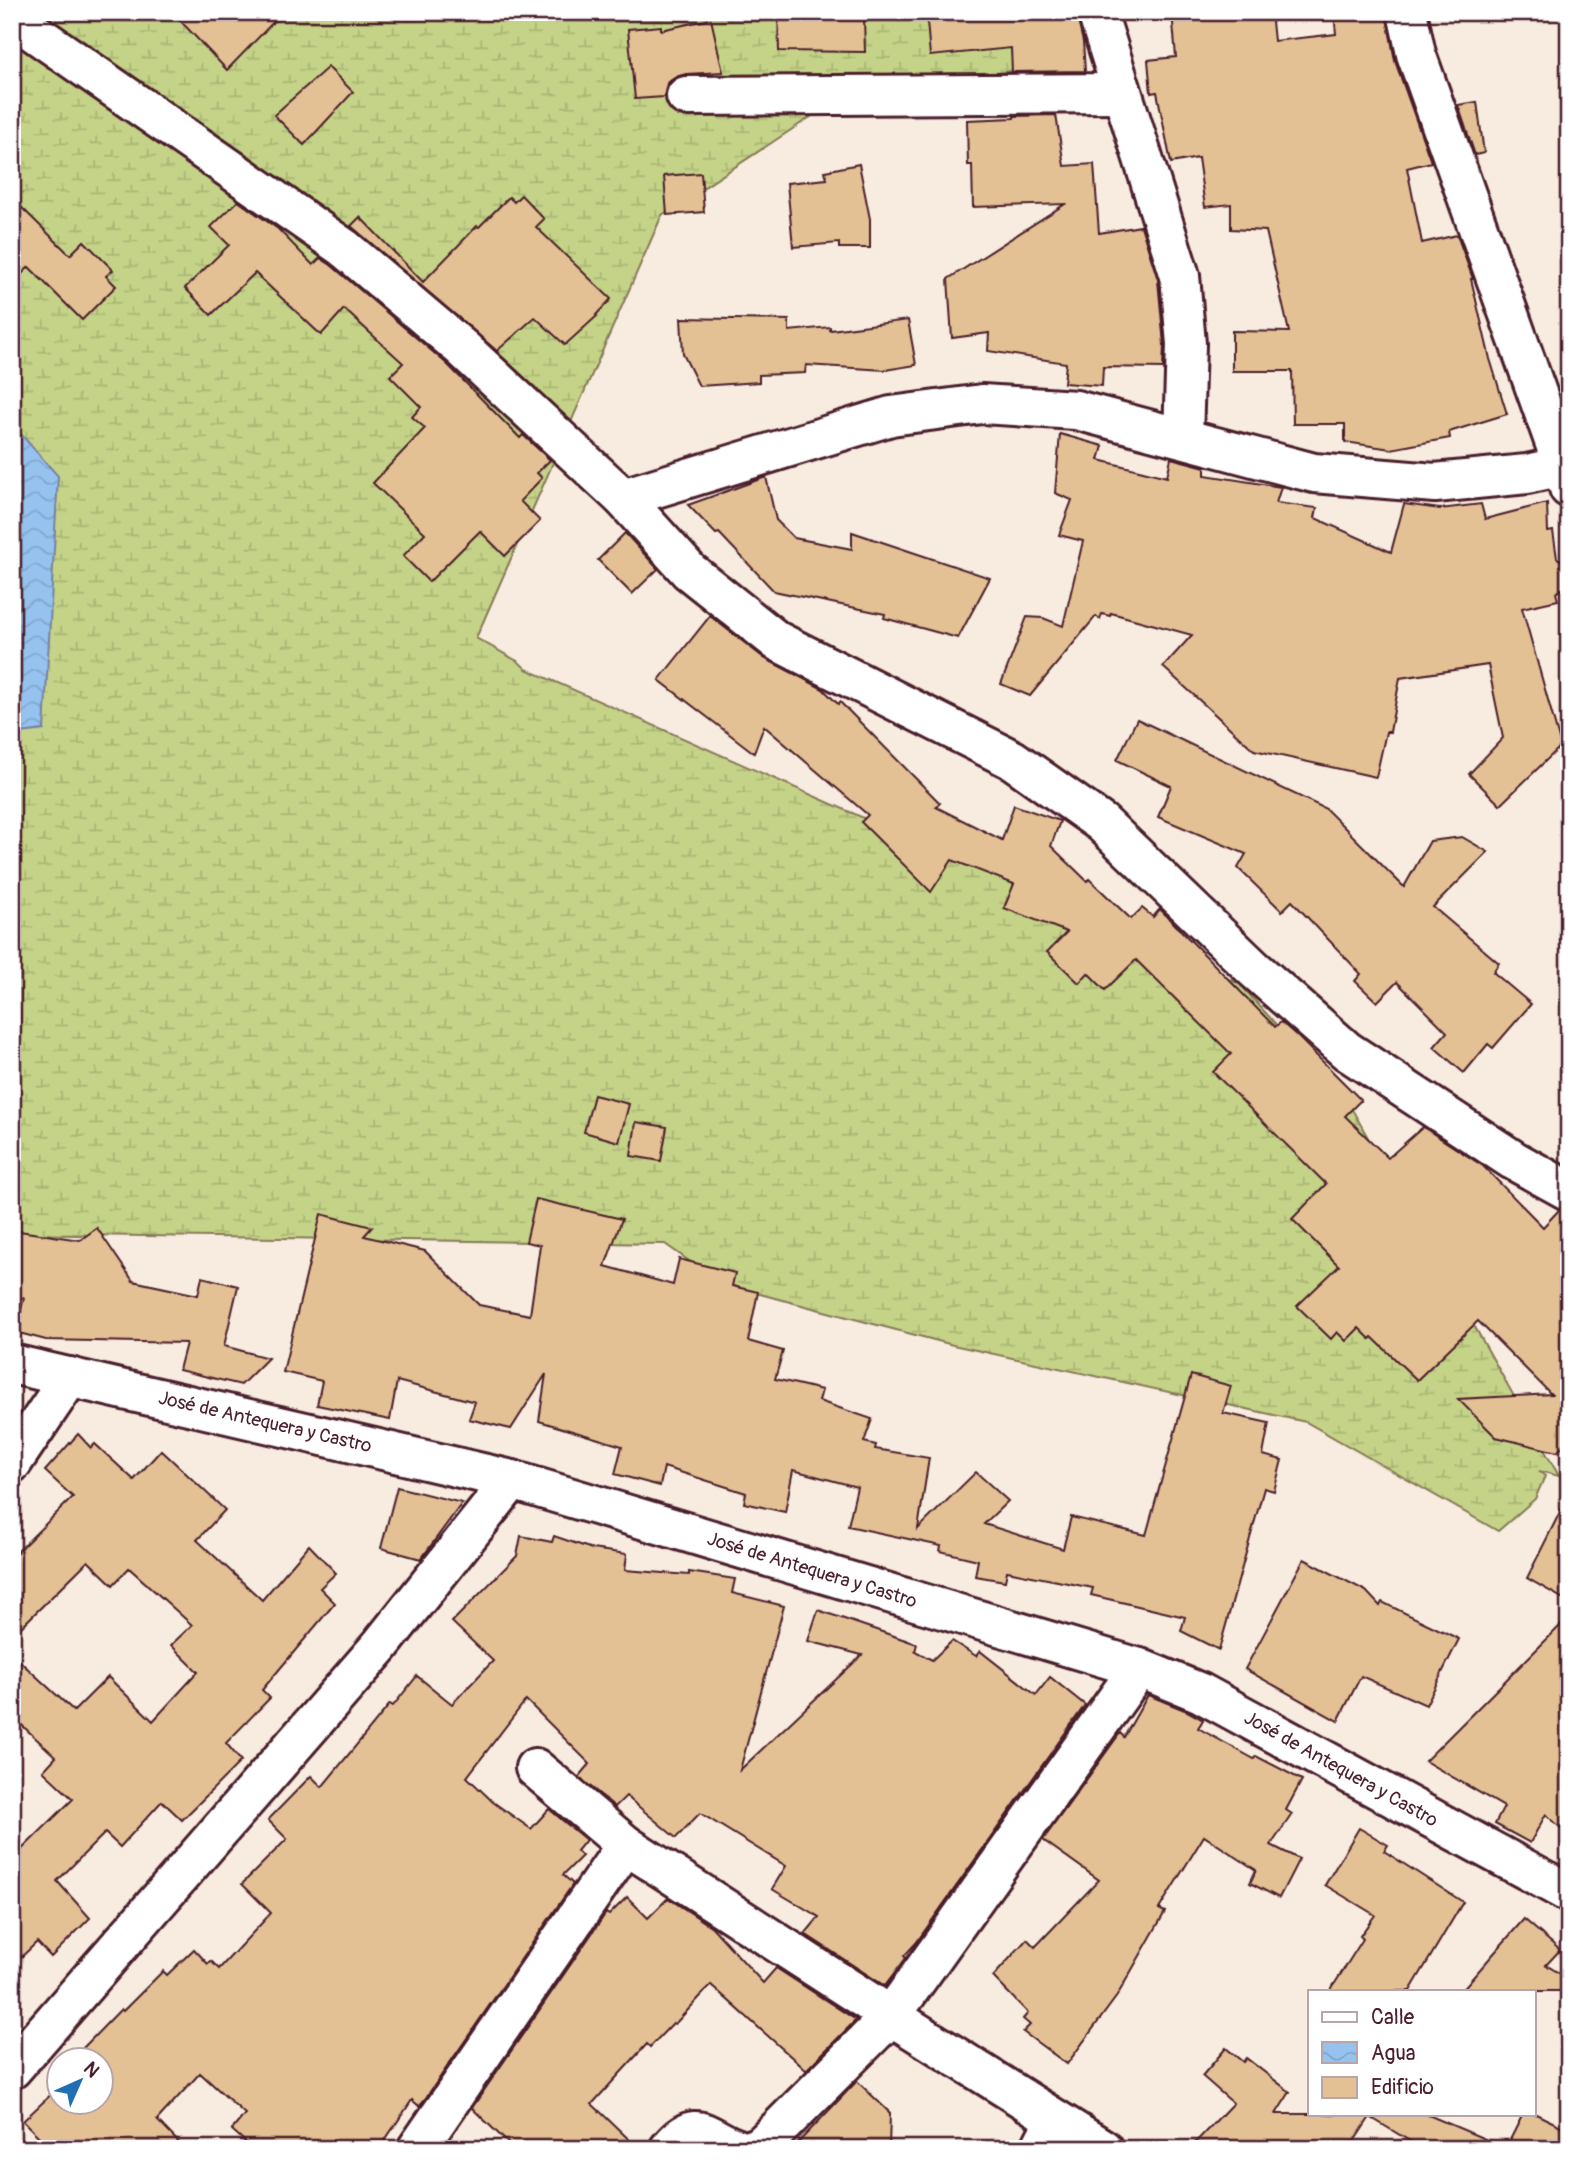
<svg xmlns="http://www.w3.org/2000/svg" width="1581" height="2161" font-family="Pangolin,sans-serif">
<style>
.wetland{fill:url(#wetland-marsh);stroke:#877959;stroke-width:2}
.water{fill:url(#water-waves);stroke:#7781a1;stroke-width:2}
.building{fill:#e3c195;stroke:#4a1f2b;stroke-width:2}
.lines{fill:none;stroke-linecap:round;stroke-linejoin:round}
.minor-casing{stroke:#4a1f2b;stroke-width:44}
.minor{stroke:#fff;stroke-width:38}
.labels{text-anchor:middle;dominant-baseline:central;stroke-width:7;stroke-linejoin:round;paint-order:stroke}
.street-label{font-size:19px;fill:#4a1f2b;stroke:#fff}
</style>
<defs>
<pattern id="wetland-marsh" width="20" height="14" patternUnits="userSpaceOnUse" patternTransform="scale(1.75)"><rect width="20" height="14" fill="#c4d387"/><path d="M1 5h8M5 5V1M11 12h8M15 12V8" fill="none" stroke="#aab575"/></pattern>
<pattern id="water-waves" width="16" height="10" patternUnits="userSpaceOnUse" patternTransform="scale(1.75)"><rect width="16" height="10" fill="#95c2ef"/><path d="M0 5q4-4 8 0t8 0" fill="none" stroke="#82a6cd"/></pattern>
</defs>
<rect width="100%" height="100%" fill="#f7ecdf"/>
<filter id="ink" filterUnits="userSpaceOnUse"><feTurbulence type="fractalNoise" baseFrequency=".0143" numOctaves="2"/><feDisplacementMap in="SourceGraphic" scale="14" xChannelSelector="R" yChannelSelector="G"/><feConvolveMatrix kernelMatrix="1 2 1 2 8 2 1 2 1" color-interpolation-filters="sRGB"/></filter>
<g filter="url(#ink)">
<polygon class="wetland" points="12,12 1029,12 1033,68 844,95 662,215 476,638 519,662 526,669 1240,984 1353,1111 1559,1476 1539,1471 1545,1476 1535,1499 1498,1531 1306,1422 953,1345 756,1293 719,1282 665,1244 12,1234"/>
<polygon class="water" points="12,424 58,476 44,730 12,734"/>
<g class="building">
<polygon points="172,12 283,12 227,70"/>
<polygon points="778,12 849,12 864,18 865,52 779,51"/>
<polygon points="943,12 1076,12 1083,42 1085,71 1012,72 1011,48 930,56 927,21 943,19"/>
<polygon points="1172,12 1271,12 1274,41 1336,34 1334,12 1386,12 1395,61 1431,162 1407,168 1422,243 1457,235 1473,279 1471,279 1490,359 1507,414 1449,432 1450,438 1391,449 1345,442 1345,424 1293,424 1292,371 1232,371 1232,331 1289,332 1266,231 1231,229 1231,204 1205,207 1198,158 1171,163 1157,92 1151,93 1148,60 1176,57"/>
<polygon points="711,19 723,72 686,74 676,77 667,83 664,97 635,99 628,29 661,26 661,30"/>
<polygon points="328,67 353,92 304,145 274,115"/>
<polygon points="1477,102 1484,153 1475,155 1458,105"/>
<polygon points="1056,115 1064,166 1094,164 1099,233 1141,226 1158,280 1164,345 1163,368 1103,367 1102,386 1064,383 1066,363 988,351 989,333 952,338 948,279 1065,204 973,207 972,165 968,165 967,120 1014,118 1014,116"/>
<polygon points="859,164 870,219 870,248 839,248 839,243 793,247 787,183 827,179 825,171"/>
<polygon points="701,173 704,212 667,215 664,176"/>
<polygon points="521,195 544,219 536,227 611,299 596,315 597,316 565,345 535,317 497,351 351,226 360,217 423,282 477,226 479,227 509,197 514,202"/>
<polygon points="12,198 70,255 84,241 113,270 106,276 116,286 82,320 29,267 12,283"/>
<polygon points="238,201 278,229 313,265 320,258 331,265 447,364 520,438 523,435 550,460 537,473 542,478 520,501 540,521 505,556 480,531 429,582 403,556 425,533 373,483 425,428 412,417 421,407 390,376 403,363 344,309 321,335 255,273 211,315 185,288 229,245 211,227"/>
<polygon points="681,318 789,320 789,331 830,327 830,330 908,320 916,365 885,370 806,365 805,373 759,375 759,382 699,386 683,354"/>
<polygon points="1060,434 1103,446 1099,460 1167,477 1171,458 1205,467 1205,475 1281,487 1276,503 1317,508 1315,518 1391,552 1404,504 1440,509 1481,504 1485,519 1547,503 1548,532 1553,531 1557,558 1569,564 1569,584 1556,593 1558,600 1522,608 1561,746 1500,805 1469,774 1503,738 1488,665 1400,678 1390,732 1386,732 1376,777 1254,750 1163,667 1192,635 1111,613 1110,616 1102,614 1100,619 1096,616 1030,696 1001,684 1027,617 1043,618 1063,626 1083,541 1059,535 1072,500 1055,493"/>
<polygon points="766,477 776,520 794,538 852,549 852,532 990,578 958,638 884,618 885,614 774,591 719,533 716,534 688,505"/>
<polygon points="625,533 658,569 632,594 598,560"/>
<polygon points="710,616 764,658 823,689 838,704 840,702 940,803 936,807 1002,840 1014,805 1060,821 1051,846 1087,881 1089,879 1131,919 1142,908 1153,917 1160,909 1275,1027 1281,1022 1297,1036 1361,1100 1345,1116 1388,1158 1423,1127 1483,1166 1543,1227 1559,1210 1569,1213 1569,1441 1557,1452 1496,1437 1458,1399 1551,1394 1478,1321 1417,1380 1372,1337 1370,1339 1359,1328 1346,1341 1337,1332 1331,1339 1297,1306 1339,1266 1292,1219 1326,1184 1213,1072 1231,1054 1136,960 1105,990 1088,973 1079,983 1047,952 1067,932 1004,908 1014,884 952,860 931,892 861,822 868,815 764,726 754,753 659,680"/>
<polygon points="1137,719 1326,809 1404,887 1430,841 1462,837 1488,852 1433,907 1499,963 1493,972 1531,1004 1493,1048 1488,1044 1464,1073 1434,1047 1447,1032 1397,982 1377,1002 1355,981 1361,974 1292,901 1282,911 1238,868 1246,854 1158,817 1171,786 1117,760"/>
<polygon points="594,1095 629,1104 619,1142 584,1132"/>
<polygon points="636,1122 667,1127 661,1161 631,1156"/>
<polygon points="536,1199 622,1219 605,1266 673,1285 679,1259 735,1273 732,1286 758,1292 748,1341 783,1351 775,1379 822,1390 819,1401 872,1419 864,1442 876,1445 875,1449 929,1458 918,1529 976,1472 1008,1501 984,1524 1063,1549 1071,1517 1146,1535 1191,1375 1231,1386 1223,1413 1269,1423 1263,1455 1282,1460 1274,1491 1264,1488 1219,1650 1181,1631 1185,1617 1091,1595 1093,1588 1007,1571 1005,1581 975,1576 978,1560 940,1551 941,1546 848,1526 857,1487 793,1470 785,1512 744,1503 746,1493 664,1467 660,1486 615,1474 622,1446 539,1421 546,1374 511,1429 469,1419 475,1402 397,1381 390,1420 317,1405 322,1381 283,1372 321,1214 372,1227 364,1236 425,1251 479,1305 530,1315 540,1245 526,1242"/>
<polygon points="97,1228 133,1281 198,1295 202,1277 238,1286 224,1346 268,1358 241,1385 179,1370 186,1343 46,1340 15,1332 24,1298 12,1296 18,1263 12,1230 80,1240"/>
<polygon points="78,1434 91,1448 95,1444 134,1480 161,1450 225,1510 197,1540 262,1600 309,1545 336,1573 320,1588 335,1603 262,1690 270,1698 226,1743 241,1761 182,1820 162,1801 120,1847 105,1833 57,1881 90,1918 51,1957 37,1942 12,1966 12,1859 73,1799 43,1771 56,1757 12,1716 12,1654 74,1711 108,1677 153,1721 198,1672 171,1645 192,1625 129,1568 113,1585 88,1561 12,1636 12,1557 73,1497 45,1471"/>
<polygon points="397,1487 462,1503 421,1559 381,1548"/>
<polygon points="1569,1494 1569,1602 1527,1578"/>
<polygon points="521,1536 552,1542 554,1536 592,1549 627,1554 625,1570 689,1575 689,1572 735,1579 732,1593 784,1606 740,1770 862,1655 808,1641 818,1610 917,1644 915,1651 932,1660 952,1641 976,1656 980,1651 1036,1695 1050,1677 1085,1705 916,1943 904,1956 906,1958 885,1986 805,1934 819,1917 772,1889 786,1866 700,1813 676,1838 626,1796 615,1807 579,1777 590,1764 526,1700 467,1777 493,1802 531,1829 549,1809 586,1840 577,1851 582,1856 563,1875 573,1884 425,2099 419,2106 412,2100 379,2149 253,2149 232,2130 245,2114 200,2073 157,2120 185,2149 51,2149 23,2121 60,2086 60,2102 102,2102 102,2060 87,2060 91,2055 83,2048 121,2009 123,2011 163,1971 167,1975 194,1949 208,1964 211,1961 219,1969 271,1913 242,1884 287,1839 268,1820 311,1776 322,1787 390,1704 393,1706 417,1676 452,1704 493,1661 452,1622 517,1556"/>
<polygon points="1304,1559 1366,1591 1380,1606 1382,1602 1459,1639 1426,1705 1361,1676 1338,1721 1245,1669"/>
<polygon points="1569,1617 1569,1836 1546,1814 1530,1843 1495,1824 1504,1807 1425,1761"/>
<polygon points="1148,1695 1187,1711 1203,1720 1198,1728 1254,1759 1256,1756 1302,1780 1286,1810 1292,1814 1271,1845 1299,1859 1279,1898 1250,1883 1256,1870 1204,1836 1159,1909 1165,1912 1117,1996 1067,2064 1023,2032 1030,2025 1023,2019 1028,2013 993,1977 1027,1939 1035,1947 1099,1880 1043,1840 1120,1733 1124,1737"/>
<polygon points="1359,1828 1388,1845 1384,1851 1463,1902 1410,1991 1330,1991 1363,1939 1360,1936 1375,1915 1325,1885"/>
<polygon points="627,1897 648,1918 668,1898 712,1927 763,1983 776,1968 856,2020 806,2070 711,1985 675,2024 673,2023 650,2047 647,2044 592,2104 639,2149 514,2149 472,2108 606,1913 609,1915"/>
<polygon points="1524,1919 1560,1950 1546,1965 1569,1979 1569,1991 1461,1991"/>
<polygon points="1226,2048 1243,2062 1246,2058 1290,2092 1276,2114 1426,2114 1506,2148 1523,2114 1534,2113 1569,2130 1569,2149 1423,2149 1370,2117 1349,2149 1189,2149 1233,2103 1202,2076"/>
<polygon points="857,2081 890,2113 889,2149 792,2149"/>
</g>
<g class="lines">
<g class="minor-casing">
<g id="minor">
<polyline points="1097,12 1180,276 1186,344 1183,437"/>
<polyline points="1407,12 1416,54 1563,466 1569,488"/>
<polyline points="12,17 344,248 462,348 623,498 689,571 777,641 1013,760 1102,823 1254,969 1347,1051 1513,1160 1569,1191"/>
<polyline points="686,96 1122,93"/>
<polyline points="623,498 891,416 982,404 1076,410 1314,473 1435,483 1527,474 1563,466"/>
<polyline points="12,1364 512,1480 1139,1668 1201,1693 1569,1893"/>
<polyline points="12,1463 70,1377"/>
<polyline points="535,1768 626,1845 891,2016 1103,2149"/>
<polyline points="12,2069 380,1646 512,1480"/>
<polyline points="417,2149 626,1845"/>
<path d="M669,2149C697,2114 707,2139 738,2149"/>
<polyline points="753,2149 762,2145 891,2016 1139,1668"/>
<polyline points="1040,2149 1055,2120"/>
</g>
</g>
<use href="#minor" class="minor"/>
</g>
</g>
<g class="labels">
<g class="street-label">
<text transform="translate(265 1422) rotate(13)">José de Antequera y Castro</text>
<text transform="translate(812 1570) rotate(17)">José de Antequera y Castro</text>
<text transform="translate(1341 1769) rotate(29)">José de Antequera y Castro</text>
</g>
</g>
<rect width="1581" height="2161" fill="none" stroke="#fff" stroke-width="42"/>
<rect x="21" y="21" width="1539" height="2119" fill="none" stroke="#4a1f2b" stroke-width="2.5" filter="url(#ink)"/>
<rect x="1308" y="1990" width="228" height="126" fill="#ffffff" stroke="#b7a5aa" stroke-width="2"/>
<rect x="1322" y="2012" width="35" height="10" fill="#ffffff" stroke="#b7a5aa" stroke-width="2"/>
<text x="1371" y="2024" font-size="21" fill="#4a1f2b">Calle</text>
<rect x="1322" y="2042" width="35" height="21" fill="url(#water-waves)" stroke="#b7a5aa" stroke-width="2"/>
<text x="1371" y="2060" font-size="21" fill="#4a1f2b">Agua</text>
<rect x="1322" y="2077" width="35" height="21" fill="#e3c195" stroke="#b7a5aa" stroke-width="2"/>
<text x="1371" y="2094" font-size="21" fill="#4a1f2b">Edificio</text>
<g transform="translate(80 2081) rotate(45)"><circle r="33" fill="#ffffff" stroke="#b7a5aa" stroke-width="2"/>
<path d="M0-5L12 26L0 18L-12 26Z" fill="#1f6fb2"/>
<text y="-10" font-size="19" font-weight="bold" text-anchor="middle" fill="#4a1f2b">N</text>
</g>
</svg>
